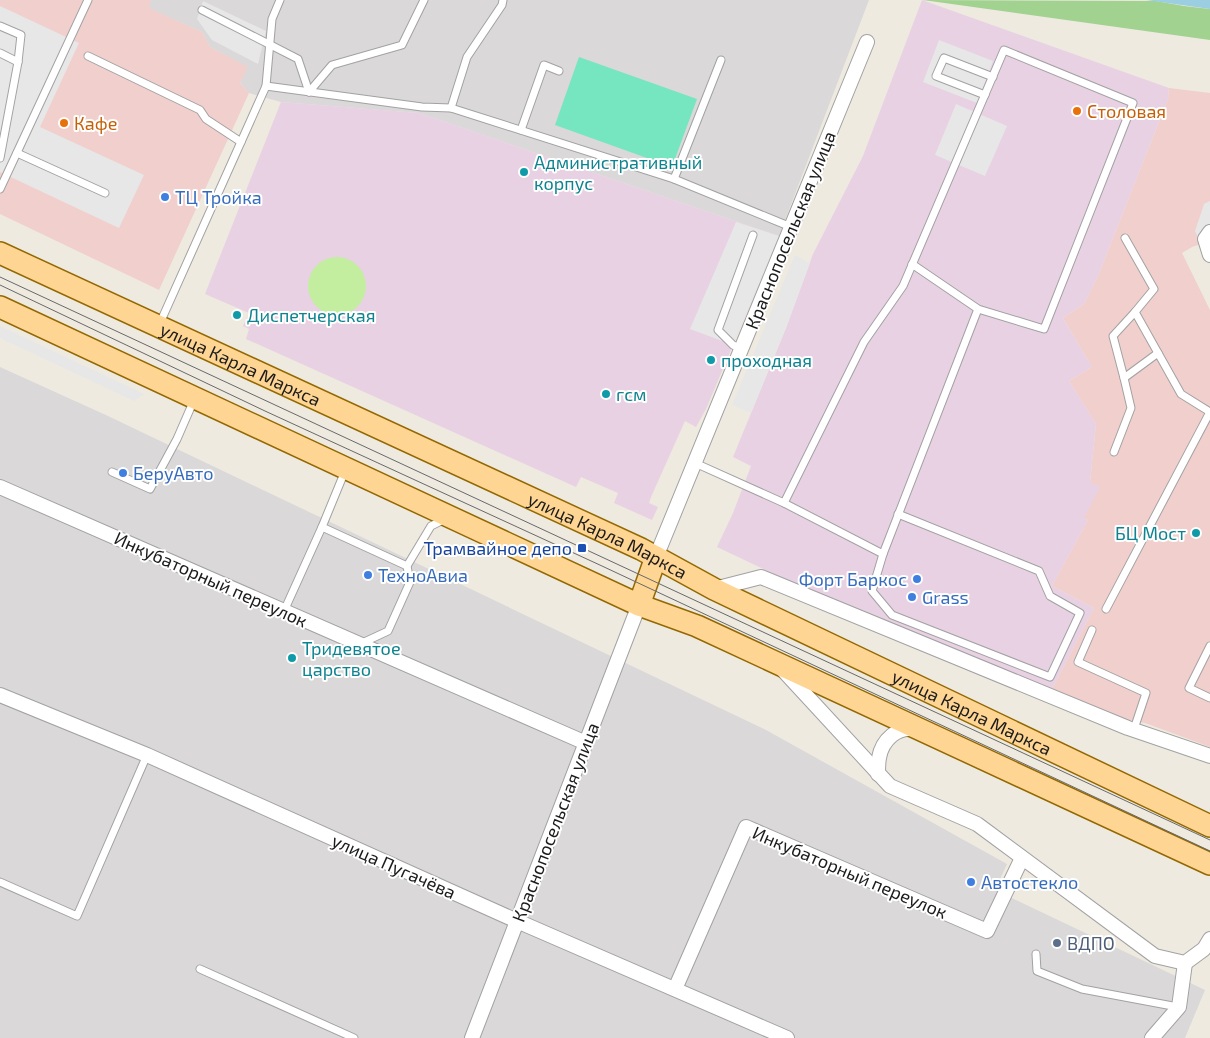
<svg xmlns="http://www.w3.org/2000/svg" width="1210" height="1038" font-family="'Exo 2',sans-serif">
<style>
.residential{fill:#dad8d8}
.commercial{fill:#f1cfcc}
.industrial{fill:#e8d1e3}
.grass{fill:#c3eea0}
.forest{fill:#a1d290}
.pitch{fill:#75e6bf}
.parking{fill:#e7e7e7}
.water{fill:#9bcee1}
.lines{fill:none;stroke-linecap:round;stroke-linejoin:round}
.service-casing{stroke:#a2a2a2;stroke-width:9}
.minor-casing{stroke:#a2a2a2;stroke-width:16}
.primary-casing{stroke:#936800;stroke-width:24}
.service{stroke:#fff;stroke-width:7}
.minor{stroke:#fff;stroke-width:14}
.primary{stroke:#ffd594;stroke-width:21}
.tram{stroke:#696969;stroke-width:1}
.food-dot{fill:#e8710a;stroke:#fff;stroke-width:2}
.culture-dot{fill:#0f9aa8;stroke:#fff;stroke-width:2}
.shop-dot{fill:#3f7fe0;stroke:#fff;stroke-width:2}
.transit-dot{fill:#1a4fb4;stroke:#fff;stroke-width:2}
.service-dot{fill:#5c6f8a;stroke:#fff;stroke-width:2}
.labels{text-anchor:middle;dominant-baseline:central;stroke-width:4;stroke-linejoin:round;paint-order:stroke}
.food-label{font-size:18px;fill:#c56008;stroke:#fff;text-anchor:start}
.culture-label{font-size:18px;fill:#0d838f;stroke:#fff;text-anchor:start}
.shop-label{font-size:18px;fill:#366cbe;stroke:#fff;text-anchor:start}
.street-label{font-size:18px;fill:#1b1b1b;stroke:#fff}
.transit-label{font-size:18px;fill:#164399;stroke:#fff;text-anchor:end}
.service-label{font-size:18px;fill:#4e5e75;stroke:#fff;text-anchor:start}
</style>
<rect width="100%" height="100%" fill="#eeeae0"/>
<g class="residential">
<polygon points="151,0 869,0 779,236 419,113 281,102 249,93 240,83 247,67 210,47 202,32 148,8"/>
<polygon points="0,367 108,416 766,730 1007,864 995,890 1205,990 1185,1038 0,1038"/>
</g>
<g class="commercial">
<polygon points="0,0 151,0 149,8 202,32 210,47 248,67 240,83 249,93 159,290 0,214"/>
<polygon points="1169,88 1210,93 1210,241 1192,247 1182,253 1210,310 1210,747 1145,723 1123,719 1052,689 1094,608 1052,586 1088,520 1083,518 1090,482 1096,424 1069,381 1092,367 1063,318 1084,304 1098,276 1168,99"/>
</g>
<g class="industrial">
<polygon points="922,0 1169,88 1168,99 1098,276 1084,304 1063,318 1092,367 1069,381 1096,424 1090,482 1100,487 1084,518 1088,520 1052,586 1094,608 1052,689 793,583 717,547 733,513 751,466 733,457 786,328 813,254 863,156"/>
<polygon points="281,102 419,113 779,236 706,409 696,427 685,421 651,497 649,503 658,507 652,520 614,503 618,493 581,477 576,487 246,339 249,329 243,326 249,313 205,294"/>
</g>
<circle class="grass" cx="337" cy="286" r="29"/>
<polygon class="forest" points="923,0 1156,1 1184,6 1210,9 1210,40"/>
<polygon class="pitch" points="579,57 697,99 672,167 555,125"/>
<g class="parking">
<polygon points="203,1 266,31 258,64 212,40 197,19"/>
<polygon points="0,6 79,43 40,127 144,175 119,228 0,172"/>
<polygon points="939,40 993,61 977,103 923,82"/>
<polygon points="956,104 1007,126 985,176 935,155"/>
<polygon points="1210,201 1210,264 1195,231 1204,204"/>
<polygon points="736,222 779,236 733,345 690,329"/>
<polygon points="795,255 810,263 786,328 751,413 732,405"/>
<polygon points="0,326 144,394 134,401 0,338"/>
</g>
<polygon class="water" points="1146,0 1210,0 1210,9"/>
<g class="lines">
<g class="service-casing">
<g id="service">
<polyline points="202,10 298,59 309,92"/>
<polyline points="0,26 21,35 18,62 0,158"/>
<polyline points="0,53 18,62"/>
<polyline points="88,56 200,110 206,119 241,142"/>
<polyline points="266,86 272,19 280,0"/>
<polyline points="309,92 332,65 402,45 424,0"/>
<polyline points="985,95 936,76 944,58 993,77"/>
<polyline points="451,108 467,57 502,5 503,0"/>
<polyline points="521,130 544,65 559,71"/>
<polyline points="17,153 105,193"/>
<polyline points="674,179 721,60"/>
<polyline points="0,189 88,0"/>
<polyline points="1125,238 1154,289 1135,312 1181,394 1210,412"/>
<polyline points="160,323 266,86 422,107 451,108 674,179 791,227"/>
<polyline points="741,349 733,345 718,330 753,235"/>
<polyline points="1124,378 1113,336 1135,312"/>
<polyline points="1114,452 1131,408 1124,378 1158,353"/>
<polyline points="695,463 784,503 864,342 903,286 1004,50 1133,103 1044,329 978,309"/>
<polyline points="345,471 322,527 407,566 431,526 445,519"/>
<polyline points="112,472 150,489 177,439 194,400"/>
<polyline points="784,503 883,554 978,309 912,264"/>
<polyline points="883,554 872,591 892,615 1050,677 1080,613 1050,596 1039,571 898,514"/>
<polyline points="1106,609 1210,412"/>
<polyline points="284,611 322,527"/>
<polyline points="1092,630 1078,662 1146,693 1134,729"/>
<polyline points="360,644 388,631 410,582 407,566"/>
<polyline points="1210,646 1189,688 1210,698"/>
<polyline points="0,882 77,916 147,755"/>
<polyline points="1036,954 1037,971 1082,989 1178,1007"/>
<polyline points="200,969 354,1038"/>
</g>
</g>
<g class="minor-casing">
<g id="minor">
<polyline points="1210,232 1205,239 1210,255"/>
<polyline points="0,487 586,743"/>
<polyline points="656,557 867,42"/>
<polyline points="714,589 761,577 1128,728 1210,756"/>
<polyline points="782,669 890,786 977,824 1155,956 1185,963 1204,949 1210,939"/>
<polyline points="0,695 147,755 517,921 787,1038"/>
<path d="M878,774C878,769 878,763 879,758C882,740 898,725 916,730"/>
<polyline points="675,989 746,827 987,931 1022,858"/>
<polyline points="472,1038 639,605"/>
<polyline points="1152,1038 1179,1007 1185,963"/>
</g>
</g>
<g class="primary-casing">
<g id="primary">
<path id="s1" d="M0,253L641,549L714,589L1210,826"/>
<polyline points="0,307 639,605 697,626 1210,864"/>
<polyline points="639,605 656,557"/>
</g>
</g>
<use href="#service" class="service"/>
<use href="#minor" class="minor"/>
<use href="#primary" class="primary"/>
<g class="tram">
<polyline points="0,277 1210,840"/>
<polyline points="0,285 265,411 602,566 1210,851"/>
</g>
</g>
<g class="food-dot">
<circle cx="1077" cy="111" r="5"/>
<circle cx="64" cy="123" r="5"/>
</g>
<g class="culture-dot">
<circle cx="524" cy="172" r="5"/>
<circle cx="237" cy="315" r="5"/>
<circle cx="711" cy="360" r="5"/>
<circle cx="606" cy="394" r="5"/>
<circle cx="1196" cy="533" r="5"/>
<circle cx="292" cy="658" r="5"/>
</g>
<g class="shop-dot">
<circle cx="165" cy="197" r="5"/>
<circle cx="123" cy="473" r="5"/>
<circle cx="368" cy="575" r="5"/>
<circle cx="917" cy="579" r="5"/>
<circle cx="912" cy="597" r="5"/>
<circle cx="971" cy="882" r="5"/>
</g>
<rect class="transit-dot" x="577" y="543" width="10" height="10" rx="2.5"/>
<circle class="service-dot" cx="1057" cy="943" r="5"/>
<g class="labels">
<g class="food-label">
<text x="1087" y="111">Столовая</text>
<text x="74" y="123">Кафе</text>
</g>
<g class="culture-label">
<text x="534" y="162">Административный<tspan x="534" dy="21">корпус</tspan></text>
<text x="247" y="315">Диспетчерская</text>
<text x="721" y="360">проходная</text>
<text x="616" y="394">гсм</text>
<text x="1186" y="533" text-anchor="end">БЦ Мост</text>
<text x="302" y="648">Тридевятое<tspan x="302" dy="21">царство</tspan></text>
</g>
<g class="shop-label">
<text x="175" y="197">ТЦ Тройка</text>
<text x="133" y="473">БеруАвто</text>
<text x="378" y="575">ТехноАвиа</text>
<text x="907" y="579" text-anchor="end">Форт Баркос</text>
<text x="922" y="597">Grass</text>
<text x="981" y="882">Автостекло</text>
</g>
<g class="street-label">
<text transform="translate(790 230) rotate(-68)">Краснопосельская улица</text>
<text stroke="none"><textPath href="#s1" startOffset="265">улица Карла Маркса</textPath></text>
<text stroke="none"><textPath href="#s1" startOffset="670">улица Карла Маркса</textPath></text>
<text transform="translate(211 579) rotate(24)">Инкубаторный переулок</text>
<text stroke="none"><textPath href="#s1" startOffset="1075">улица Карла Маркса</textPath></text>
<text transform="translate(555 822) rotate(-69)">Краснопосельская улица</text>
<text transform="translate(394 866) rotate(24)">улица Пугачёва</text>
<text transform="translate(850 872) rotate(23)">Инкубаторный переулок</text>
</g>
<g class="transit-label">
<text x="572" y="548">Трамвайное депо</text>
</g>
<g class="service-label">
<text x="1067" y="943">ВДПО</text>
</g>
</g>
</svg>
